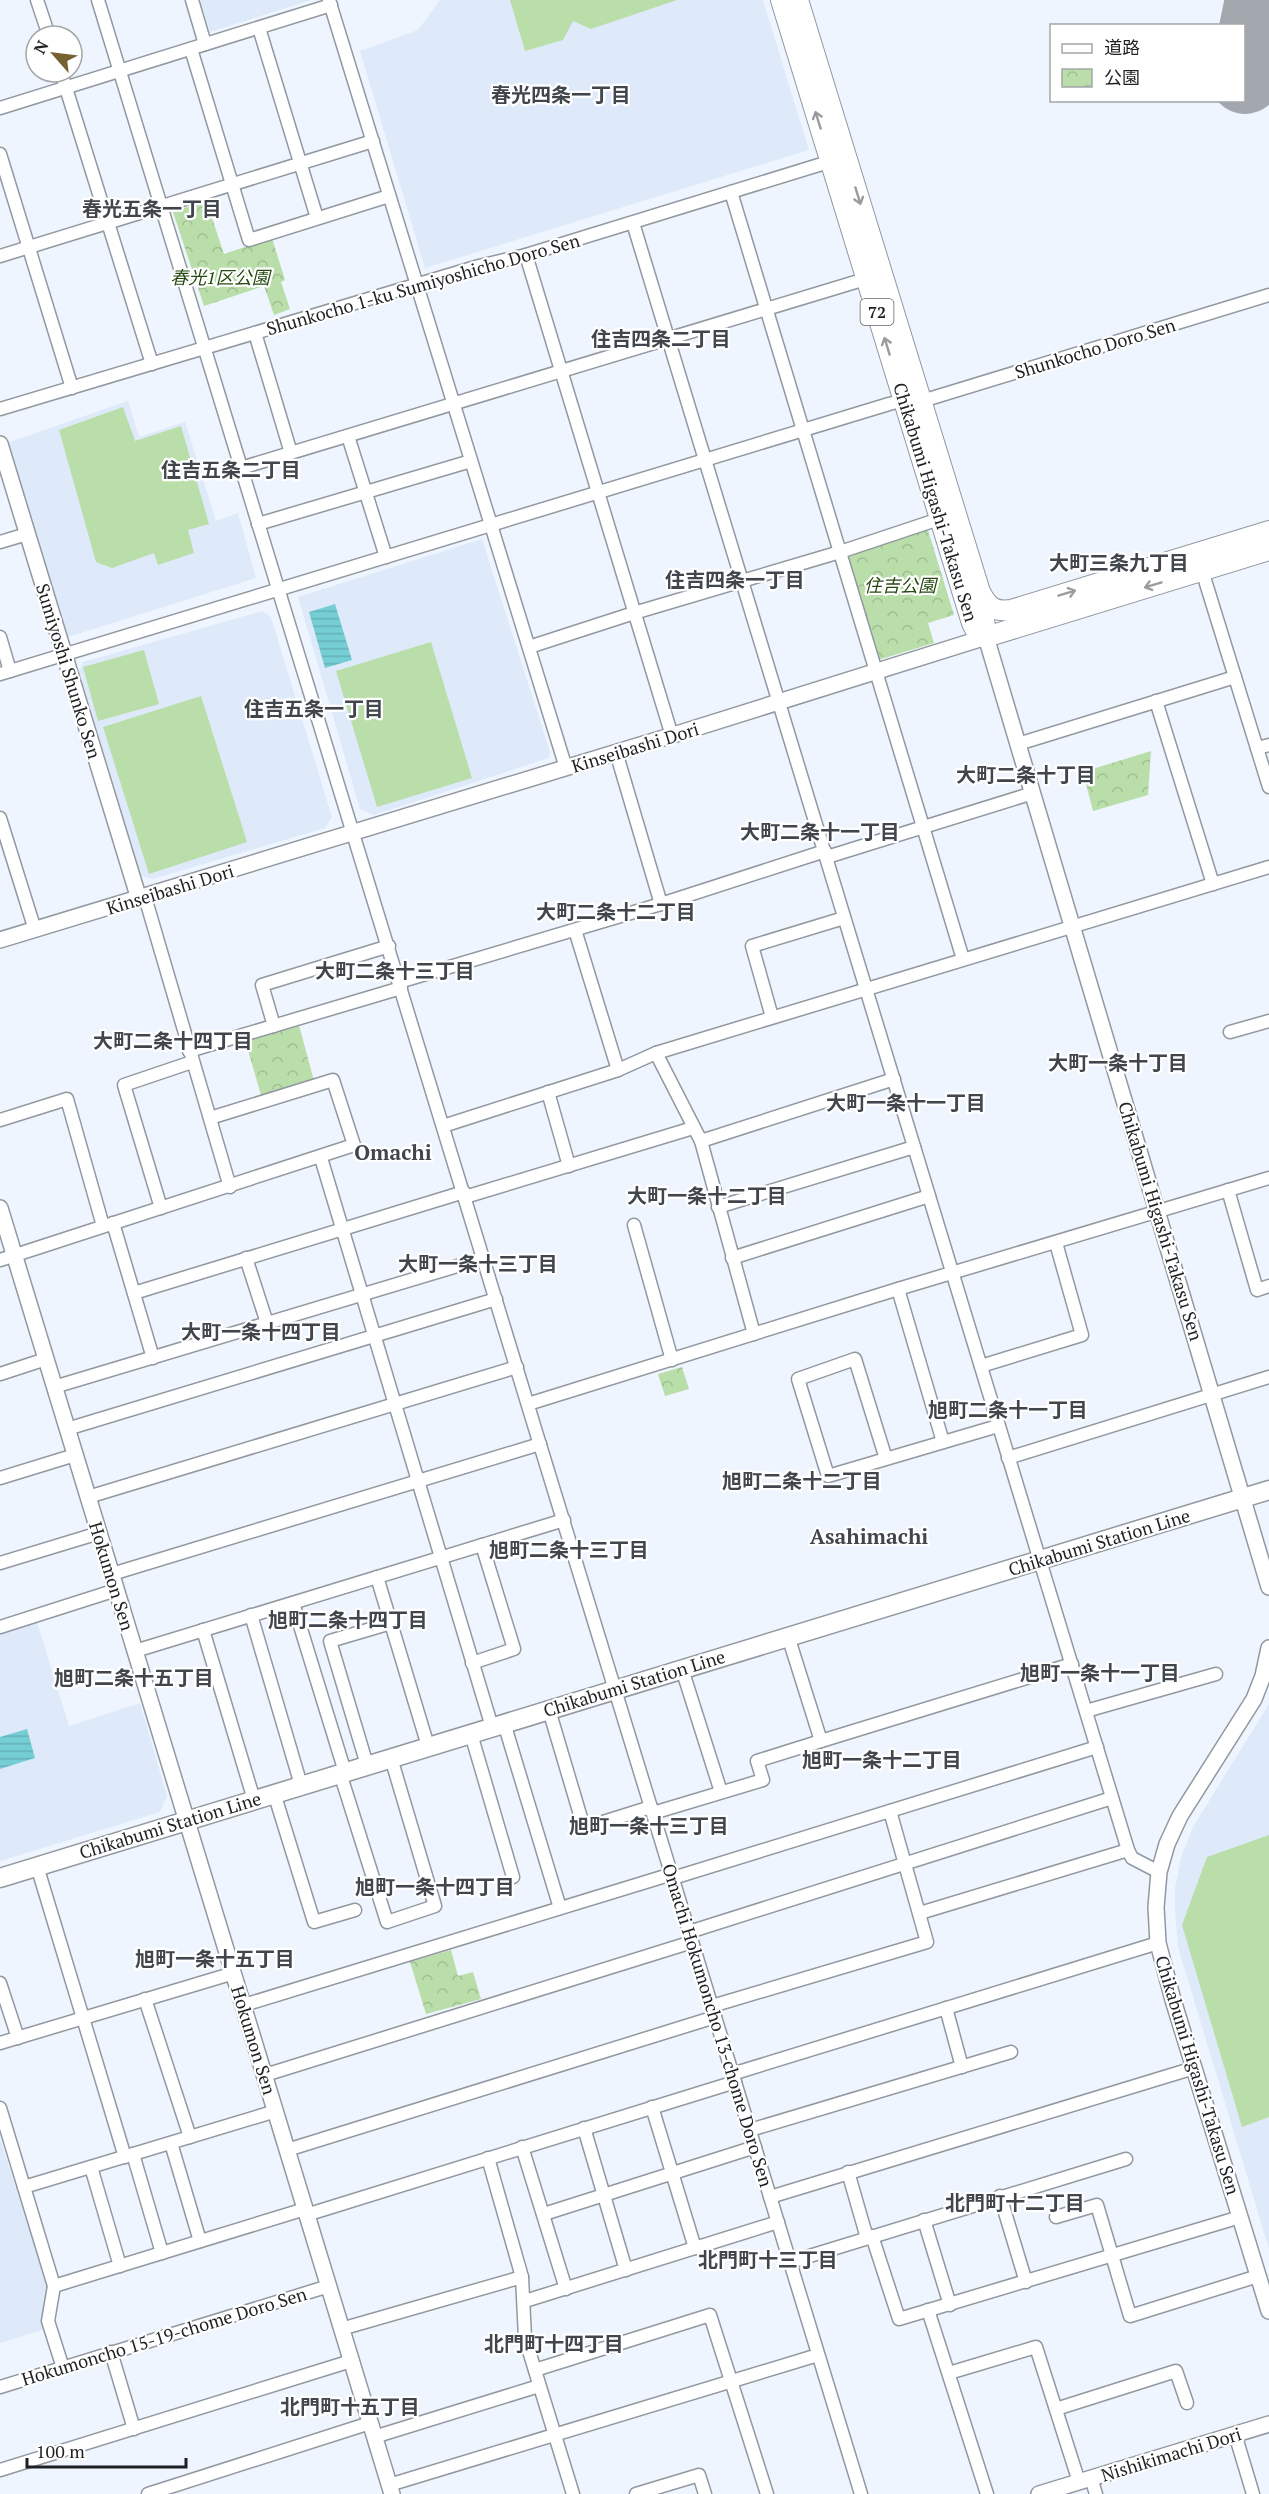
<svg xmlns="http://www.w3.org/2000/svg" width="1269" height="2494" font-family="'PT Serif','Noto Sans JP',serif">
<style>
.built{fill:#deeaf9}
.grass{fill:#b9dea9}
.park{fill:url(#park-crowns)}
.water{fill:url(#water-rules)}
.lines{fill:none;stroke-linecap:round;stroke-linejoin:round}
.runway{stroke:#a3a8af;stroke-width:72}
.minor-casing{stroke:#9298a0;stroke-width:15}
.tertiary-casing{stroke:#9298a0;stroke-width:18}
.secondary-casing{stroke:#9298a0;stroke-width:21}
.primary-casing{stroke:#9298a0;stroke-width:22}
.minor{stroke:#fff;stroke-width:12}
.tertiary{stroke:#fff;stroke-width:15}
.secondary{stroke:#fff;stroke-width:18}
.primary{stroke:#fff;stroke-width:20}
.oneway{stroke:#9a9b9c}
.labels{text-anchor:middle;dominant-baseline:central;stroke-width:4.5;stroke-linejoin:round;paint-order:stroke}
.shield{fill:#fff;stroke:#626365;stroke-width:1.5}
.shield-label{font-size:16px;font-weight:bold;fill:#1e2023}
.park-label{font-size:18px;font-style:italic;fill:#264910;stroke:#fff}
.street-label{font-size:18px;fill:#1e2023;stroke:#fff}
.neighbourhood-label{font-size:20px;font-weight:bold;fill:#41464d;stroke:#fff}
.quarter-label{font-size:21px;font-weight:bold;fill:#41464d;stroke:#fff}
</style>
<defs>
<pattern id="park-crowns" width="20" height="18" patternUnits="userSpaceOnUse" patternTransform="scale(1.5)"><rect width="20" height="18" fill="#b9dea9"/><path d="M2 6a3 3 0 1 1 6 0M12 15a3 3 0 1 1 6 0" fill="none" stroke="#9fbe91"/></pattern>
<pattern id="water-rules" width="6" height="5" patternUnits="userSpaceOnUse" patternTransform="scale(1.5)"><rect width="6" height="5" fill="#74ced4"/><path d="M0 2.5h6" fill="none" stroke="#64b1b6"/></pattern>
</defs>
<rect width="100%" height="100%" fill="#eef5fe"/>
<g class="built">
<polygon points="200,0 311,0 210,32"/>
<polygon points="440,0 763,0 809,150 425,268 360,51 418,30"/>
<polygon points="128,401 139,437 185,422 216,521 238,513 256,578 68,637 7,443"/>
<polygon points="482,539 550,752 549,758 374,815 360,809 298,597"/>
<polygon points="262,611 271,617 332,817 325,828 153,879 141,876 79,670 83,662"/>
<polygon points="37,1622 69,1726 140,1703 167,1796 160,1812 0,1861 0,1634"/>
<polygon points="1269,1704 1269,2249 1178,1947 1175,1910 1175,1888 1181,1858 1193,1827"/>
<polygon points="0,2139 49,2288 46,2329 0,2343"/>
</g>
<g class="grass">
<polygon points="510,0 677,0 591,29 573,21 563,40 525,51"/>
<polygon points="123,407 135,441 181,426 209,524 188,530 194,553 158,565 154,553 112,568 96,562 59,430"/>
<polygon points="431,642 472,778 377,807 336,671"/>
<polygon points="144,650 159,704 98,721 83,667"/>
<polygon points="201,696 247,842 149,874 103,727"/>
<polygon points="1269,1835 1269,2117 1242,2127 1182,1925 1207,1857"/>
</g>
<g class="park">
<polygon points="206,200 224,254 272,238 285,280 281,282 290,309 274,315 264,286 204,306 173,212"/>
<polygon points="928,530 954,615 928,623 934,643 878,660 847,555"/>
<polygon points="1151,751 1148,795 1093,811 1083,772"/>
<polygon points="299,1025 314,1081 261,1095 245,1040"/>
<polygon points="682,1367 689,1389 665,1396 658,1374"/>
<polygon points="451,1950 458,1976 473,1972 481,1999 426,2014 410,1962"/>
</g>
<g class="water">
<polygon points="335,604 352,660 325,668 309,612"/>
<polygon points="27,1729 35,1758 0,1769 0,1737"/>
</g>
<g class="lines">
<polyline class="runway" points="1245,78 1261,0"/>
<g class="minor-casing">
<g id="minor">
<polyline points="37,0 49,36"/>
<polyline points="98,0 861,2494"/>
<polyline points="192,0 205,44"/>
<polyline points="329,0 566,768"/>
<polyline points="259,28 317,218"/>
<polyline points="191,49 249,240 389,196"/>
<polyline points="61,72 152,364"/>
<polyline points="0,108 331,5"/>
<polyline points="0,154 72,388"/>
<polyline points="731,192 963,959"/>
<polyline points="633,223 1128,1850 1132,1858 1159,1872"/>
<polyline points="526,255 672,736"/>
<polyline points="0,256 373,141"/>
<polyline points="255,333 291,453"/>
<polyline points="0,409 479,266 526,255 835,160"/>
<polyline points="348,436 386,557"/>
<polyline points="241,468 872,277"/>
<polyline points="258,524 471,461"/>
<polyline points="0,542 27,534"/>
<polyline points="1200,564 1269,787"/>
<polyline points="0,637 10,671"/>
<polyline points="529,647 634,613 840,552 945,517"/>
<polyline points="0,674 889,404 904,400 922,401 1269,295"/>
<polyline points="1156,701 1213,884"/>
<polyline points="1018,744 1235,677"/>
<polyline points="1257,748 1269,745"/>
<polyline points="616,752 661,904"/>
<polyline points="0,818 35,930"/>
<polyline points="827,857 1033,793"/>
<polyline points="145,897 230,1187"/>
<polyline points="575,930 618,1070"/>
<polyline points="399,982 661,904 825,851"/>
<polyline points="772,1017 752,946 844,918"/>
<polyline points="274,1026 262,985 389,946"/>
<polyline points="1230,1032 1269,1021"/>
<polyline points="189,1051 401,988"/>
<polyline points="656,1053 701,1141 754,1334"/>
<polyline points="548,1092 569,1166"/>
<polyline points="0,1120 67,1099 103,1226"/>
<polyline points="443,1126 618,1070 656,1053 1269,867"/>
<polyline points="701,1141 894,1079"/>
<polyline points="321,1158 492,1727"/>
<polyline points="1228,1190 1257,1290 1269,1286"/>
<polyline points="465,1197 693,1128"/>
<polyline points="718,1207 914,1147"/>
<polyline points="161,1208 124,1085 192,1062"/>
<polyline points="113,1223 153,1358"/>
<polyline points="634,1225 672,1360"/>
<polyline points="246,1258 267,1323"/>
<polyline points="732,1258 929,1196"/>
<polyline points="0,1260 354,1145 333,1080 210,1118"/>
<polyline points="898,1289 943,1442"/>
<polyline points="134,1293 464,1192"/>
<polyline points="981,1366 1082,1335 1056,1243"/>
<polyline points="0,1374 46,1359"/>
<polyline points="54,1387 484,1258"/>
<polyline points="528,1404 898,1289 1269,1178"/>
<polyline points="67,1429 496,1299"/>
<polyline points="1008,1458 1269,1377"/>
<polyline points="886,1459 855,1359 798,1379 828,1476 998,1426"/>
<polyline points="0,1478 75,1455"/>
<polyline points="88,1497 517,1367"/>
<polyline points="0,1563 99,1533"/>
<polyline points="112,1574 540,1444"/>
<polyline points="377,1577 428,1746"/>
<polyline points="293,1603 345,1772"/>
<polyline points="251,1615 301,1785"/>
<polyline points="0,1627 116,1590"/>
<polyline points="203,1630 254,1800"/>
<polyline points="788,1636 821,1741 1072,1664"/>
<polyline points="135,1651 564,1520"/>
<polyline points="472,1663 514,1649 482,1545"/>
<polyline points="682,1669 721,1792"/>
<polyline points="549,1710 584,1828 651,1807"/>
<polyline points="1086,1711 1216,1674"/>
<polyline points="504,1723 560,1908"/>
<polyline points="471,1734 513,1877"/>
<polyline points="367,1765 330,1641 391,1623"/>
<polyline points="340,1773 387,1922 435,1906 391,1758"/>
<polyline points="274,1793 314,1922 355,1910"/>
<polyline points="653,1813 763,1780 757,1761 821,1741"/>
<polyline points="37,1866 125,2157"/>
<polyline points="673,1878 1097,1747"/>
<polyline points="920,1913 1128,1850"/>
<polyline points="689,1932 1112,1798"/>
<polyline points="0,1983 18,2038"/>
<polyline points="145,1999 190,2137"/>
<polyline points="244,2005 672,1874"/>
<polyline points="712,2006 927,1942 890,1811"/>
<polyline points="946,2008 962,2067"/>
<polyline points="0,2043 234,1973"/>
<polyline points="732,2074 1158,1943"/>
<polyline points="265,2075 692,1942"/>
<polyline points="652,2107 695,2248"/>
<polyline points="0,2108 54,2286 48,2321 63,2368"/>
<polyline points="584,2128 626,2270"/>
<polyline points="750,2130 1011,2052"/>
<polyline points="171,2143 200,2241"/>
<polyline points="522,2147 566,2289"/>
<polyline points="287,2150 715,2017"/>
<polyline points="133,2154 162,2253"/>
<polyline points="488,2158 522,2277 525,2338 573,2494"/>
<polyline points="91,2167 120,2266"/>
<polyline points="848,2172 867,2238"/>
<polyline points="24,2187 276,2111"/>
<polyline points="1000,2196 1026,2282"/>
<polyline points="770,2197 1194,2068"/>
<polyline points="544,2214 755,2147"/>
<polyline points="306,2215 735,2082"/>
<polyline points="1056,2217 1097,2205 1130,2316 1258,2276"/>
<polyline points="924,2220 950,2305"/>
<polyline points="872,2236 899,2319 1240,2217"/>
<polyline points="790,2262 1126,2159"/>
<polyline points="54,2286 305,2209"/>
<polyline points="525,2301 778,2222"/>
<polyline points="928,2310 987,2494"/>
<polyline points="341,2329 522,2277"/>
<polyline points="111,2352 134,2429"/>
<polyline points="535,2370 710,2315 767,2494"/>
<polyline points="949,2373 1036,2347 1079,2482"/>
<polyline points="0,2387 329,2286"/>
<polyline points="1056,2409 1176,2371 1187,2403"/>
<polyline points="1235,2434 1253,2494"/>
<polyline points="374,2437 539,2386"/>
<polyline points="0,2470 351,2361"/>
<polyline points="1091,2478 1096,2494"/>
<polyline points="389,2485 818,2355"/>
<polyline points="148,2494 370,2423"/>
<polyline points="636,2494 699,2475 705,2494"/>
</g>
</g>
<g class="tertiary-casing">
<g id="tertiary">
<polyline points="0,444 139,899"/>
<polyline points="0,940 683,732 986,637 1269,1587"/>
<polyline points="0,1208 392,2494"/>
<polyline points="1269,1648 1263,1676 1254,1699 1180,1816 1167,1844 1159,1872 1156,1907 1158,1943 1173,2000 1269,2311"/>
<polyline points="1039,2494 1269,2424"/>
</g>
</g>
<g class="secondary-casing">
<polyline id="secondary" points="0,1878 1269,1490"/>
</g>
<g class="primary-casing">
<g id="primary">
<polyline points="781,0 972,623 977,633 986,637"/>
<polyline points="798,0 980,592 986,634"/>
<path d="M980,592C988,607 994,612 1011,610L1269,531"/>
<polyline points="986,637 1269,550"/>
</g>
</g>
<use href="#minor" class="minor"/>
<use href="#tertiary" class="tertiary"/>
<use href="#secondary" class="secondary"/>
<use href="#primary" class="primary"/>
</g>
<defs><path id="oneway-shaft" d="M-6 0H5M1.5-3L5.5 0L1.5 3" fill="none" stroke-width="1.6" stroke-linecap="round" stroke-linejoin="round" transform="scale(1.5)"/></defs>
<g class="oneway">
<use href="#oneway-shaft" transform="translate(818 120) rotate(-107)"/>
<use href="#oneway-shaft" transform="translate(858 196) rotate(73)"/>
<use href="#oneway-shaft" transform="translate(887 346) rotate(-107)"/>
<use href="#oneway-shaft" transform="translate(1153 585) rotate(163)"/>
<use href="#oneway-shaft" transform="translate(1067 593) rotate(-17)"/>
</g>
<g class="labels">
<rect class="shield" x="860.5" y="299" width="33" height="26" rx="4.5"/>
<g class="shield-label">
<text x="877" y="312">72</text>
</g>
<g class="park-label">
<text x="220" y="277">春光1区公園</text>
<text x="900" y="585">住吉公園</text>
</g>
<g class="street-label">
<text transform="translate(423 284) rotate(-16)">Shunkocho 1-ku Sumiyoshicho Doro Sen</text>
<text transform="translate(1095 348) rotate(-17)">Shunkocho Doro Sen</text>
<text transform="translate(936 502) rotate(73)">Chikabumi Higashi-Takasu Sen</text>
<text transform="translate(69 671) rotate(73)">Sumiyoshi Shunko Sen</text>
<text transform="translate(635 747) rotate(-17)">Kinseibashi Dori</text>
<text transform="translate(170 889) rotate(-17)">Kinseibashi Dori</text>
<text transform="translate(1161 1221) rotate(73)">Chikabumi Higashi-Takasu Sen</text>
<text transform="translate(1099 1542) rotate(-17)">Chikabumi Station Line</text>
<text transform="translate(112 1576) rotate(73)">Hokumon Sen</text>
<text transform="translate(634 1683) rotate(-17)">Chikabumi Station Line</text>
<text transform="translate(170 1825) rotate(-17)">Chikabumi Station Line</text>
<text transform="translate(718 2025) rotate(73)">Omachi Hokumoncho 13-chome Doro Sen</text>
<text transform="translate(254 2040) rotate(73)">Hokumon Sen</text>
<text transform="translate(1198 2075) rotate(73)">Chikabumi Higashi-Takasu Sen</text>
<text transform="translate(164 2336) rotate(-17)">Hokumoncho 15-19-chome Doro Sen</text>
<text transform="translate(1171 2454) rotate(-17)">Nishikimachi Dori</text>
</g>
<g class="neighbourhood-label">
<text x="561" y="94">春光四条一丁目</text>
<text x="152" y="208">春光五条一丁目</text>
<text x="661" y="338">住吉四条二丁目</text>
<text x="231" y="469">住吉五条二丁目</text>
<text x="1119" y="562">大町三条九丁目</text>
<text x="735" y="579">住吉四条一丁目</text>
<text x="314" y="708">住吉五条一丁目</text>
<text x="1026" y="774">大町二条十丁目</text>
<text x="820" y="831">大町二条十一丁目</text>
<text x="616" y="911">大町二条十二丁目</text>
<text x="395" y="970">大町二条十三丁目</text>
<text x="173" y="1040">大町二条十四丁目</text>
<text x="1118" y="1062">大町一条十丁目</text>
<text x="906" y="1102">大町一条十一丁目</text>
<text x="707" y="1195">大町一条十二丁目</text>
<text x="478" y="1263">大町一条十三丁目</text>
<text x="261" y="1331">大町一条十四丁目</text>
<text x="1008" y="1409">旭町二条十一丁目</text>
<text x="802" y="1480">旭町二条十二丁目</text>
<text x="569" y="1549">旭町二条十三丁目</text>
<text x="348" y="1619">旭町二条十四丁目</text>
<text x="1100" y="1672">旭町一条十一丁目</text>
<text x="134" y="1677">旭町二条十五丁目</text>
<text x="882" y="1759">旭町一条十二丁目</text>
<text x="649" y="1825">旭町一条十三丁目</text>
<text x="435" y="1886">旭町一条十四丁目</text>
<text x="215" y="1958">旭町一条十五丁目</text>
<text x="1015" y="2202">北門町十二丁目</text>
<text x="768" y="2259">北門町十三丁目</text>
<text x="554" y="2343">北門町十四丁目</text>
<text x="350" y="2406">北門町十五丁目</text>
</g>
<g class="quarter-label">
<text x="393" y="1152">Omachi</text>
<text x="869" y="1536">Asahimachi</text>
</g>
</g>
<rect x="1050" y="24" width="195" height="78" fill="#ffffff" stroke="#a5a6a7" stroke-width="1.5"/>
<rect x="1062" y="44" width="30" height="9" fill="#ffffff" stroke="#a5a6a7" stroke-width="1.5"/>
<text x="1104" y="54" font-size="18" fill="#1e2023">道路</text>
<rect x="1062" y="69" width="30" height="18" fill="url(#park-crowns)" stroke="#a5a6a7" stroke-width="1.5"/>
<text x="1104" y="84" font-size="18" fill="#1e2023">公園</text>
<g transform="translate(54 54) rotate(298)"><circle r="28" fill="#ffffff" stroke="#a5a6a7" stroke-width="1.5"/>
<path d="M0-4.5L10 22L0 15L-10 22Z" fill="#766231"/>
<text y="-9" font-size="16" font-weight="bold" text-anchor="middle" fill="#1e2023">N</text>
</g>
<path d="M27 2458v9h159v-9" fill="none" stroke="#1e2023" stroke-width="3"/>
<text x="36" y="2458" font-size="18" fill="#1e2023" stroke="#ffffff" stroke-width="4.5" paint-order="stroke">100 m</text>
</svg>
